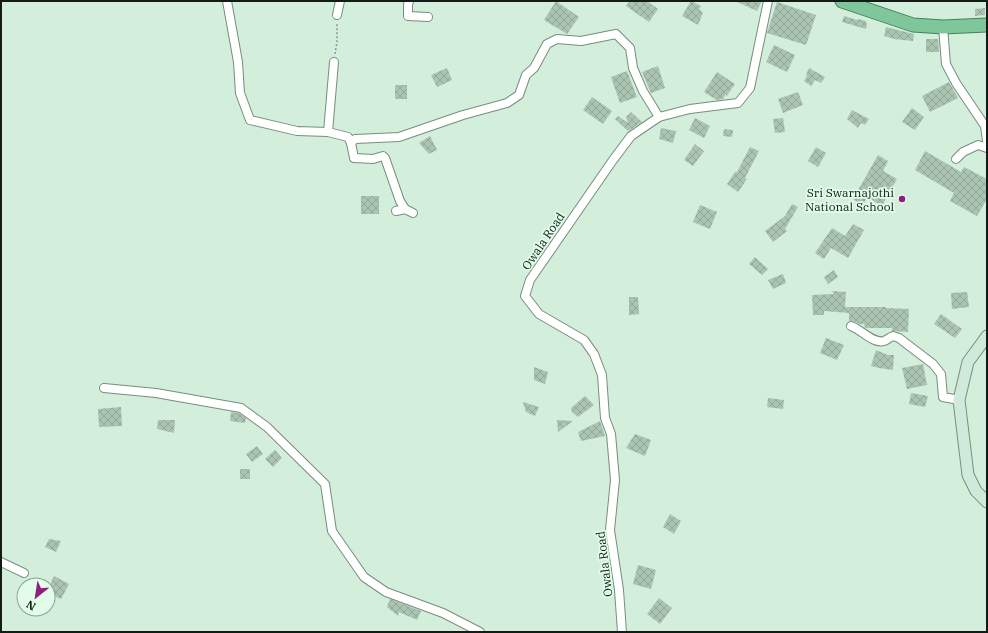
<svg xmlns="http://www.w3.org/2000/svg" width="988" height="633" font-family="'IBM Plex Serif',serif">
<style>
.building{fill:url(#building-cross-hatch)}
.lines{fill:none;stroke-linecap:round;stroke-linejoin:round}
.minor-casing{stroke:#768e7e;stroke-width:10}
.secondary-casing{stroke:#768e7e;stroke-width:13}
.trunk-casing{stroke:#44815c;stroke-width:15}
.path{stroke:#839689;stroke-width:1.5;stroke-dasharray:2 2;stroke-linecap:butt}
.minor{stroke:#fff;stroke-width:8}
.secondary{stroke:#cfeada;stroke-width:11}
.trunk{stroke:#7fc69b;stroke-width:13}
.poi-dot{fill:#901e7f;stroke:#e1fce9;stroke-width:1.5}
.labels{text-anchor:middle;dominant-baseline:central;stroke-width:3.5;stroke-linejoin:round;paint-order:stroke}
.poi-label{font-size:12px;fill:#121b15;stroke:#e1fce9;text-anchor:end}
.street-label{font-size:12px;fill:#121b15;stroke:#e1fce9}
</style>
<defs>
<pattern id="building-cross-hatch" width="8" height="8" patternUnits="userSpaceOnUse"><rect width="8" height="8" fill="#abc4b2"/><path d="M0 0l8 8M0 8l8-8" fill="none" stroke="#92a898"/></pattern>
</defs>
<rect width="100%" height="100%" fill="#d4eedc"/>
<g class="building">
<polygon points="556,1 579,17 567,34 544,20"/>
<polygon points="630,1 647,1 658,9 649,22 626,6"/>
<polygon points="691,1 701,6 699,9 703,13 698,25 682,16"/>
<polygon points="735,1 762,1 757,11"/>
<polygon points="777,2 816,15 806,45 767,33"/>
<polygon points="985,8 985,15 975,16 975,9"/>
<polygon points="844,16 857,20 858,19 866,21 866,23 867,23 866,29 842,22"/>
<polygon points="886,27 914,34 913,41 894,39 884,36"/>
<polygon points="926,39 938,39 939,52 926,52"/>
<polygon points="774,45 795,55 787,72 766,62"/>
<polygon points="658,66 665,88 651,93 642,72"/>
<polygon points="447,68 452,80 437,87 431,75"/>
<polygon points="809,68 825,77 821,83 815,80 811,86 804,81 807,76 806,75"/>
<polygon points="627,71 637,97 620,103 611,77"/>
<polygon points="717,72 735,84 726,97 726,93 723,99 717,100 704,92"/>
<polygon points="949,82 958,98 930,112 922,96"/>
<rect x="395" y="85" width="12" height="14"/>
<polygon points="798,92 803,105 783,113 778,99"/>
<polygon points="592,97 612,111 603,124 583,110"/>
<polygon points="912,108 924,117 915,130 902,122"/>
<polygon points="852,110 869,119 865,125 861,123 858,128 847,119"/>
<polygon points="631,112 642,122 628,131 615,119 618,116 628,123 626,117"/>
<polygon points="695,118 710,126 704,138 689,130"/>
<polygon points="783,118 785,132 775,133 773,119"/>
<polygon points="661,128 676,131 673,143 659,139"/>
<polygon points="724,129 733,130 732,137 723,136"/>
<polygon points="430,136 437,150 429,154 419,143"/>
<polygon points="695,144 704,151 693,166 684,160"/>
<polygon points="750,147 759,151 745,178 747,179 738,192 727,184 735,172 737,172"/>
<polygon points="816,147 826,153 818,167 808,161"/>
<polygon points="925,151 961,172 964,167 987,179 987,199 977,216 950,201 954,193 915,170"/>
<polygon points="878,155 888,161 883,171 897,179 882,206 867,197 863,205 853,199"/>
<rect x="361" y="196" width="18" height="18"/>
<polygon points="792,204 798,207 785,229 787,231 773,242 765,231 785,216"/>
<polygon points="700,205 717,212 710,229 693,222"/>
<polygon points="853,224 864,230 848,258 831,248 824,259 815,253 832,228 845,236"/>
<polygon points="755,257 768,269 762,275 749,264"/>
<polygon points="834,270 838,277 828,284 824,277"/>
<polygon points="783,274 786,283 773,289 768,280"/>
<polygon points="832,291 846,292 845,307 886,307 886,308 909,309 908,332 892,331 892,328 865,328 864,324 860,324 853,321 849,321 849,313 824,311 824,315 813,315 812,295 834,294"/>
<polygon points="967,292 969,307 952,309 951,293"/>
<polygon points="629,297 638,297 639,314 629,315"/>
<polygon points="941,314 962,329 955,338 934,324"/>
<polygon points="826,338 844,345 837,360 820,353"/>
<polygon points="876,350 888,355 894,355 893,370 879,368 871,366"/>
<polygon points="923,364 927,385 907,389 902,368"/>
<polygon points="534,367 548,372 545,384 534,380"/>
<polygon points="911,393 928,396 925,407 909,404"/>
<polygon points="585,396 594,405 578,417 572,412 571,408"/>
<polygon points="768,398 784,400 783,409 767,407"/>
<polygon points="523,402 539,407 535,416 526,412"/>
<polygon points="121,407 122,426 99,427 98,409"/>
<polygon points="231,412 239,413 246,418 245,423 230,421"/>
<polygon points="158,420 175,420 174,433 157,429"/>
<polygon points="557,420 573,421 558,432"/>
<polygon points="600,421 605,436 581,441 578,432"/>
<polygon points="635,434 651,440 645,456 626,448"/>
<polygon points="257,446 263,454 252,462 246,454"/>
<polygon points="275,450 282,458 273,467 265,459"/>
<rect x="240" y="469" width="10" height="10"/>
<polygon points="670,514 681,521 674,534 663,527"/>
<polygon points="49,539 61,541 56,552 45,547"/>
<polygon points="638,565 656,570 651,589 633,584"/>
<polygon points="54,576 69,584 61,599 48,593 48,589"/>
<polygon points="659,598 672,608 660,624 647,614"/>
<polygon points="390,599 421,611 417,620 399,612 398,616 387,607"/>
</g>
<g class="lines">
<g class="minor-casing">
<g id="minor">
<polyline points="227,1 238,62 240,93 250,120 297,131 328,132 348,137 351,143"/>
<polyline points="409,1 408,5 408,16 428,17"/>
<polyline points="337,15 340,1"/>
<polyline points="943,27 946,64 956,83 985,126 987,141"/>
<polyline points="328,132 334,62"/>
<polyline points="956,159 963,152 978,145 987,148"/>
<polyline points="405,209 400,201 385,158 383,156 373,159 354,158 351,143 355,139 399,137 463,115 507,103 519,95 526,75 534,68 547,44 557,39 581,41 616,34 630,48 633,68 643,91 659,117"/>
<polyline points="396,211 405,209 413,213"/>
<path d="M851,326C862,330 873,344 884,341C887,340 890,337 893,336L899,338L933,364L941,374L943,397L959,400"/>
<polyline points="104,388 156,393 241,408 267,427 325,484 332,531 364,577 386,592 443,613 480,632"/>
<polyline points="1,562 24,573"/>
<polyline points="622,632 619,590 610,530 615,480 611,434 605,418 602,375 594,354 584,340 539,314 525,296 530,280 613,160 631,136 659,117 690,109 738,103 750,88 768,1"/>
</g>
</g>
<g class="secondary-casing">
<polyline id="secondary" points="987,336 968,362 959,400 968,475 976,491 987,502"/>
</g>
<g class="trunk-casing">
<polyline id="trunk" points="842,1 913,25 943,27 987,25"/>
</g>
<polyline class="path" points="335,54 337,42 337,24"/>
<use href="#minor" class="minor"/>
<use href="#secondary" class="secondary"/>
<use href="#trunk" class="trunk"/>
</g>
<circle class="poi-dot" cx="902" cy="199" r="4"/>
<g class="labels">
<g class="poi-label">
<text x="894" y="192">Sri Swarnajothi<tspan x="894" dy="14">National School</tspan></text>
</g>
<g class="street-label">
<text transform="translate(543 241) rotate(-56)">Owala Road</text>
<text transform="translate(604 564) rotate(-97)">Owala Road</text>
</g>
</g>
<rect width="988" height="633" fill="none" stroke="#121b15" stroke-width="4"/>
<g transform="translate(36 597) rotate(210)"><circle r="19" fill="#e1fce9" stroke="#8ea294"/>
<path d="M0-3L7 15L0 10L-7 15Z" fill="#901e7f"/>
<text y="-6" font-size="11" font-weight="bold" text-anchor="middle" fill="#121b15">N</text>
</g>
</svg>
